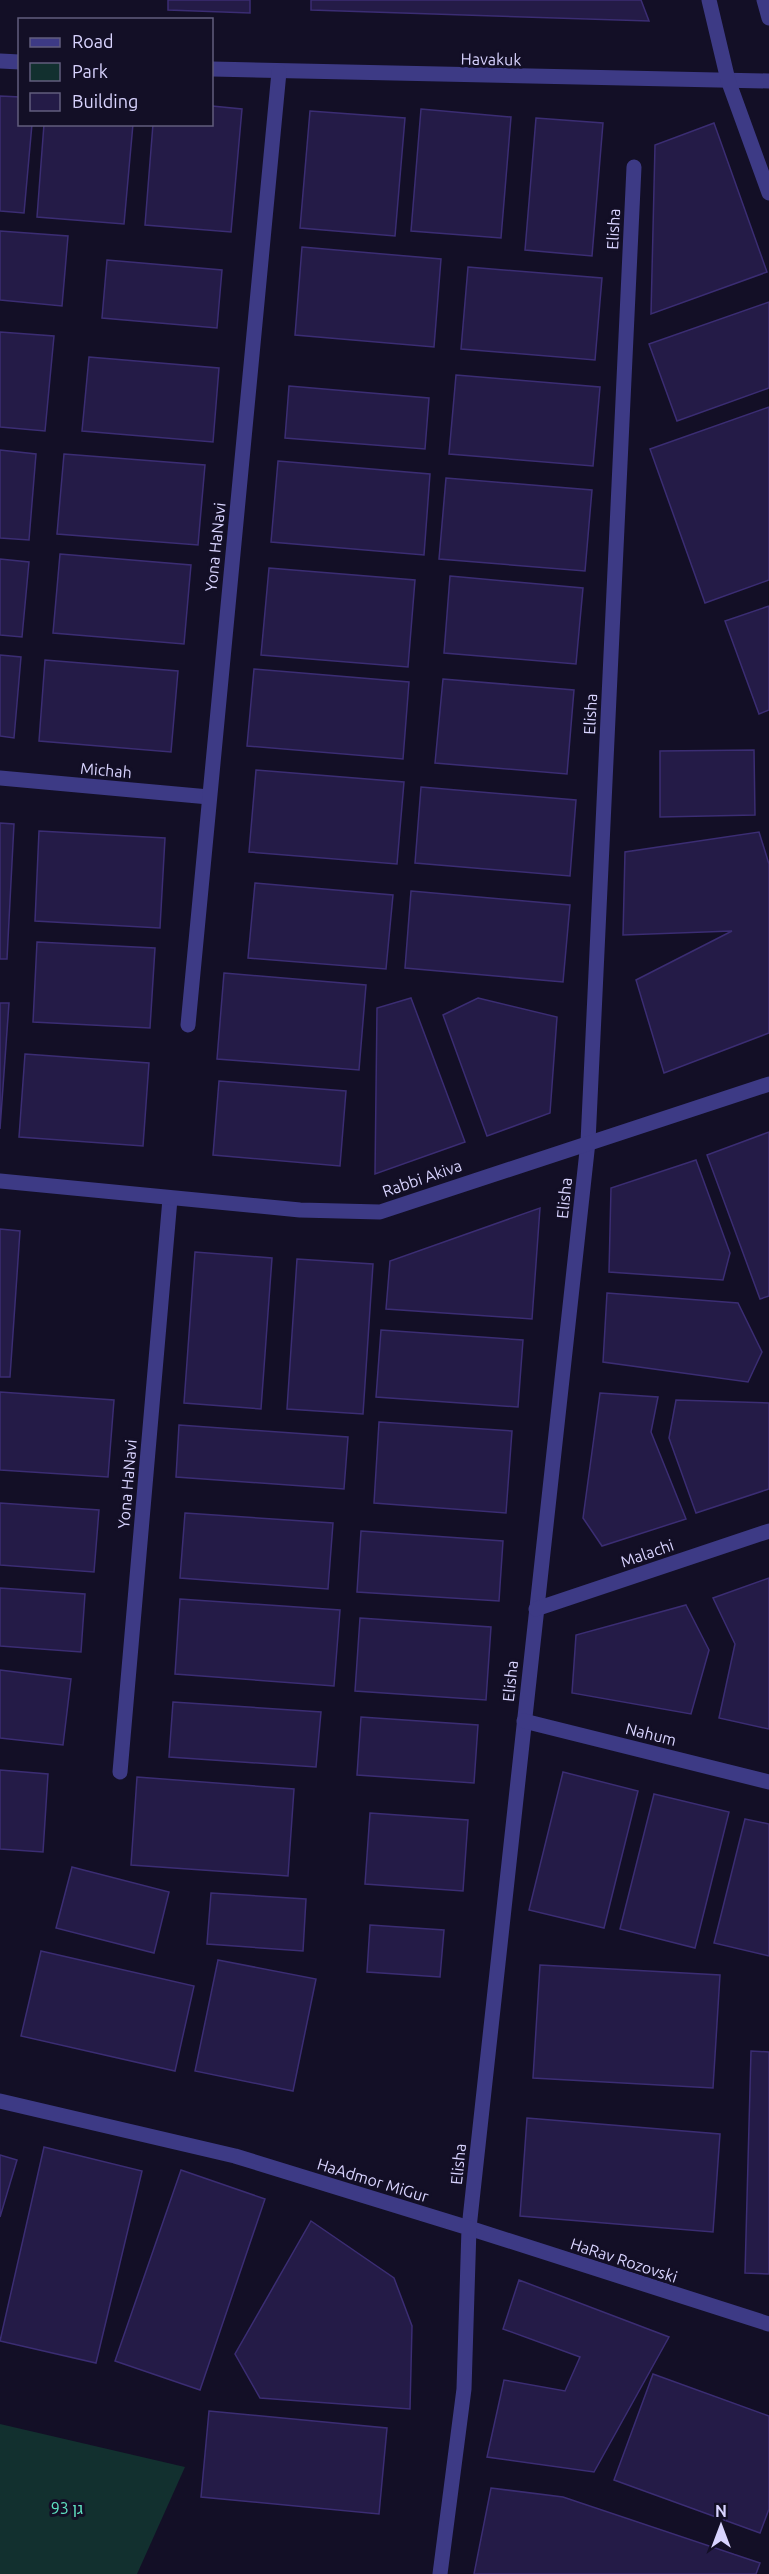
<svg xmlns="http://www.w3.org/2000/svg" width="769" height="2574" font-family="Ubuntu,Heebo,sans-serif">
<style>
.green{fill:#12302f}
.building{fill:#241b47;stroke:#3b2d73;stroke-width:1.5}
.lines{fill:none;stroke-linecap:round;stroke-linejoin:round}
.minor{stroke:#3d3a85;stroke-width:15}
.tertiary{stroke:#3d3a85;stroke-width:15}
.labels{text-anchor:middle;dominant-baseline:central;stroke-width:6;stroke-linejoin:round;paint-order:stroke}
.street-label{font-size:16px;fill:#d9d4ff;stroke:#130f26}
.park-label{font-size:16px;fill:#5fe0c0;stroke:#130f26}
</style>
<rect width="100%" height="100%" fill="#130f26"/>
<polygon class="green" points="0,2424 185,2467 137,2574 0,2574"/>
<g class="building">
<polygon points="168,0 250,0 250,13 168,10"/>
<polygon points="311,0 641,0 649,21 311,10"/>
<polygon points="0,96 20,97 20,124 32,124 24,213 0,211"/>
<polygon points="212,106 242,109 231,232 145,225 153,124 212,124"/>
<polygon points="421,109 511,117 501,238 411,231"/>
<polygon points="310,111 405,118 395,236 300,228"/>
<polygon points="536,118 603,123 592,256 525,250"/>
<polygon points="714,123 767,272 651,314 655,145"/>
<polygon points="44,124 133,124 124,224 37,217"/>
<polygon points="0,231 68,236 62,306 0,300"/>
<polygon points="302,247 441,259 434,347 295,335"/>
<polygon points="107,260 222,270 217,328 102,318"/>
<polygon points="468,267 602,278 595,360 461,349"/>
<polygon points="769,302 769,388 677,421 649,344"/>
<polygon points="0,332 54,336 45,431 0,427"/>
<polygon points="89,357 219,368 213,442 82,431"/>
<polygon points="456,375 600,387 593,466 449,454"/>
<polygon points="289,386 429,398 425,449 285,438"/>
<polygon points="769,407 769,580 705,603 650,449"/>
<polygon points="0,450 36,454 29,540 0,538"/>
<polygon points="64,454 205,465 198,545 57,534"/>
<polygon points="278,461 430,474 424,555 271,542"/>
<polygon points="446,478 592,490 585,571 439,559"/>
<polygon points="60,554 191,565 184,644 53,633"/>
<polygon points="0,559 29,562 22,637 0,635"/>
<polygon points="269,568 415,580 408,667 261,655"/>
<polygon points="450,576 583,588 576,664 444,653"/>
<polygon points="769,606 769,710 759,714 725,621"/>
<polygon points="0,655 21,657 14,738 0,736"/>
<polygon points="45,660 178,671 171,752 39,741"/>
<polygon points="254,669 409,682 403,759 247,746"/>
<polygon points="443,679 574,690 567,774 435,763"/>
<polygon points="754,750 755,815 660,817 660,751"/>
<polygon points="256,770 404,782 397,864 249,852"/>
<polygon points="421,787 576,800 570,876 415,863"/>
<polygon points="0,823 14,824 7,959 0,959"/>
<polygon points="39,831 165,838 160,928 35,921"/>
<polygon points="759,832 769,864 769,1033 664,1073 636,980 732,931 623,935 625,852"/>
<polygon points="255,883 393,895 386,969 248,958"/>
<polygon points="411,891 570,905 563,982 405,968"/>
<polygon points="37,942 155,948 150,1028 33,1022"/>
<polygon points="224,973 366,985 359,1070 217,1059"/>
<polygon points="411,998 465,1142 375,1174 377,1008"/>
<polygon points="478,998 557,1017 550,1113 487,1136 443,1015"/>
<polygon points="0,1003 9,1003 0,1129"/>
<polygon points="25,1054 149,1063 143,1146 19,1137"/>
<polygon points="219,1081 346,1091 340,1166 213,1155"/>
<polygon points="769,1132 769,1296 760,1299 707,1155"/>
<polygon points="696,1160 730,1253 723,1280 609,1272 611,1188"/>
<polygon points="540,1208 532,1319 386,1309 390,1261"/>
<polygon points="0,1229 20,1231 10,1377 0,1377"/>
<polygon points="195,1252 272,1258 261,1409 184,1403"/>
<polygon points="297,1259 373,1264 363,1414 287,1409"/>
<polygon points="607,1293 738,1303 762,1352 748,1382 603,1362"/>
<polygon points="381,1330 523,1340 518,1407 376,1397"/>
<polygon points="0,1392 114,1400 108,1477 0,1470"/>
<polygon points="600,1393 658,1397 651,1432 686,1519 602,1546 583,1518"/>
<polygon points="676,1400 769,1403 769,1489 696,1513 669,1438"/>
<polygon points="379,1422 512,1431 506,1513 374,1503"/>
<polygon points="179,1425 348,1437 344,1489 176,1477"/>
<polygon points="0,1503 99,1510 94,1572 0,1565"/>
<polygon points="185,1513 333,1523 328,1589 180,1578"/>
<polygon points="361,1531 503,1541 499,1601 357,1592"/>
<polygon points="769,1578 769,1729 719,1718 735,1644 713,1598"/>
<polygon points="0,1588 85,1594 81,1652 0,1646"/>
<polygon points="180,1599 340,1610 334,1686 175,1674"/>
<polygon points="686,1605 709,1650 691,1714 572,1693 576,1635"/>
<polygon points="360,1618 491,1627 486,1700 355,1691"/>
<polygon points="0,1670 71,1679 63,1745 0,1738"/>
<polygon points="173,1702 321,1712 316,1767 169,1757"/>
<polygon points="361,1717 478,1725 474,1783 357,1775"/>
<polygon points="0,1770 48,1774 43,1852 0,1849"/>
<polygon points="563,1772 638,1791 604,1928 529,1910"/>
<polygon points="137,1777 294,1789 288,1876 131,1865"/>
<polygon points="654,1794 729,1812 695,1948 620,1929"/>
<polygon points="370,1813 468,1820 463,1891 365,1884"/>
<polygon points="745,1819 769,1824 769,1956 714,1943"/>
<polygon points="72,1867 169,1892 154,1953 56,1928"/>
<polygon points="211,1893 306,1899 303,1951 207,1944"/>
<polygon points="370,1925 444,1930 440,1977 367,1972"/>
<polygon points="41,1951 194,1986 175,2071 21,2036"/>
<polygon points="218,1960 316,1979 293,2091 195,2071"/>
<polygon points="540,1965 720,1975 713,2088 533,2078"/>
<polygon points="751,2051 769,2052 769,2274 745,2273"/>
<polygon points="527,2118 720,2134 713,2232 520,2216"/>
<polygon points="44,2147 142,2171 96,2363 0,2341"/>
<polygon points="0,2155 17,2160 0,2217"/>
<polygon points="181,2170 265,2199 200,2390 115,2361"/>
<polygon points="311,2221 394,2278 412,2326 410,2409 260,2398 235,2354"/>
<polygon points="519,2280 669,2337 594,2472 487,2457 504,2380 565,2391 580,2357 503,2329"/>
<polygon points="653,2374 769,2416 769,2509 760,2533 614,2480"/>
<polygon points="209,2411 387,2428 379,2514 201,2497"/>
<polygon points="491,2488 563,2497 760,2563 756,2574 474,2574"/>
</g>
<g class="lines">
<g class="minor">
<polyline points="0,61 20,62"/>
<polyline points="212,69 769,81"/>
<polyline points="634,167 588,1142 469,2228 769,2324"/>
<polyline points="0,778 209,797"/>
<polyline points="188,1025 279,72"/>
<polyline points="536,1609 769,1531"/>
<polyline points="524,1721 769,1782"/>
<polyline points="120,1772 170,1199"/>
<polyline points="0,2101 235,2156 469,2228 464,2389 440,2574"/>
</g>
<g class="tertiary">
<polyline points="709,0 728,80 769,193"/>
<polyline points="764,0 769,18"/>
<polyline points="0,1181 300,1210 380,1212 769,1084"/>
</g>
</g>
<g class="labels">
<g class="street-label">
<text transform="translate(491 59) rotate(1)">Havakuk</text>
<text transform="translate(613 229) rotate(-87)">Elisha</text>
<text transform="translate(215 547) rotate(-84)">Yona HaNavi</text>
<text transform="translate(590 714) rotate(-87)">Elisha</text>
<text transform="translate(106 770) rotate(5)">Michah</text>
<text transform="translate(422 1178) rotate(-19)">Rabbi Akiva</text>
<text transform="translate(564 1198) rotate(-84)">Elisha</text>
<text transform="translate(127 1484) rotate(-85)">Yona HaNavi</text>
<text transform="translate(647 1553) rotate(-19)">Malachi</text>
<text transform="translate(510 1681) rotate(-84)">Elisha</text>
<text transform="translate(651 1734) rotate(14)">Nahum</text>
<text transform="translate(458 2164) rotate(-84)">Elisha</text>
<text transform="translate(373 2180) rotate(17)">HaAdmor MiGur</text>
<text transform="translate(624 2260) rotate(18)">HaRav Rozovski</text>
</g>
<g class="park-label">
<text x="67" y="2508">גן 93</text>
</g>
</g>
<rect x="18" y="18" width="195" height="108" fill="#130f26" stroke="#625e7d" stroke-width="1.5"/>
<rect x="30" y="38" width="30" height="9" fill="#3d3a85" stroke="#625e7d" stroke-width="1.5"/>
<text x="72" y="48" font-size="18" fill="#d9d4ff">Road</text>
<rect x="30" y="63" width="30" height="18" fill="#12302f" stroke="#625e7d" stroke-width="1.5"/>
<text x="72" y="78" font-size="18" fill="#d9d4ff">Park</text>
<rect x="30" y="93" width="30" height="18" fill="#241b47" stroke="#625e7d" stroke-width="1.5"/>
<text x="72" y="108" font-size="18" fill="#d9d4ff">Building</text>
<g transform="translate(721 2526)" stroke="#130f26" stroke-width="4.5" paint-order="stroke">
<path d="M0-4.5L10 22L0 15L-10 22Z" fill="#d9d4ff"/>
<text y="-9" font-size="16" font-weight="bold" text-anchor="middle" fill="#d9d4ff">N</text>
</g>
</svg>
